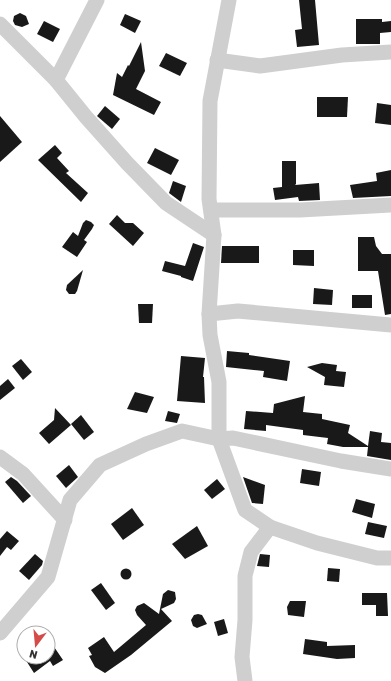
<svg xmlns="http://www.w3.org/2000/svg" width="391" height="681" font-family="Rubik,sans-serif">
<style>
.building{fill:#191919}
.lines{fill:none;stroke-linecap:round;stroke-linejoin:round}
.street{stroke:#cfcfcf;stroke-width:15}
</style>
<rect width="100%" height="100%" fill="#fff"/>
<g class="building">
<polygon points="299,0 315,0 319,45 297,47 295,30 302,29"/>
<polygon points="20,13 26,16 29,24 22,27 15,25 13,21 14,16"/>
<polygon points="125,14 141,21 135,33 120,25"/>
<polygon points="356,19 382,19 382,22 391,21 391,32 380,33 380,44 356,44"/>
<polygon points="44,21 60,29 53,42 37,34"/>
<polygon points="141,42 145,71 136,89 161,102 154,115 113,95 117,73 122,77 128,65 129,66"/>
<polygon points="166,53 187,63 180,76 159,66"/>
<polygon points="317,97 348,97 347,117 317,117"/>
<polygon points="377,103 391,105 391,125 375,123"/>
<polygon points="105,106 120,119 112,129 97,116"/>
<polygon points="0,116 22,142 0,162"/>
<polygon points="55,145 62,153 57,158 69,171 66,173 88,193 81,202 38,160"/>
<polygon points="155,148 179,160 171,175 147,163"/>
<polygon points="282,161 296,161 296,184 295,185 319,183 320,200 299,201 298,197 275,200 273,188 282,187"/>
<polygon points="391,170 391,196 353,198 350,185 377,181 376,173"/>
<polygon points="173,181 186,186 181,202 169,193"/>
<polygon points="117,215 125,223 133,223 144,233 133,246 109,224"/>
<polygon points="86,220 91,222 94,225 92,229 84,240 87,242 77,257 62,247 73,232 78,236 83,223"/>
<polygon points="358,237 374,237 376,246 382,254 391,254 391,314 385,315 378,271 358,271"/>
<polygon points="193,243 204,247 193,281 181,277 181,276 162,271 165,261 185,266"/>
<polygon points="222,246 259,246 259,263 221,263"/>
<polygon points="293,250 314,250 314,266 293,265"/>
<polygon points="83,270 77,291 75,294 69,294 66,290 67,285"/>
<polygon points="314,288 333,290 332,305 313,304"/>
<rect x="352" y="295" width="20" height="13"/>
<polygon points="138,304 153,304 152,323 139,323"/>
<polygon points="227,351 249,353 249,355 290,361 287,381 263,377 264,371 226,367"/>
<polygon points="181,356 205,358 203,377 204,377 205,403 177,401"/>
<polygon points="21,359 32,372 23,380 12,366"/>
<polygon points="322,363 337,365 336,371 346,372 344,387 324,385 325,377 307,367"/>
<polygon points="8,379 15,388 0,400 0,386"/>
<polygon points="135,392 154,397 147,413 127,409"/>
<polygon points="305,396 303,412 322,414 322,419 350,425 348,433 368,446 370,431 382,433 381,442 391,443 391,460 367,456 368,447 343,447 327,444 328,438 303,435 303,430 266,425 266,431 244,429 246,411 273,413 274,404"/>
<polygon points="55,408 71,425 49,444 39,433 54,420"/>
<polygon points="168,411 180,414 177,423 165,421"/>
<polygon points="81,415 94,432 84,440 71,424"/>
<polygon points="69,465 78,477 66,488 56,476"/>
<polygon points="302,469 321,472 319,486 300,483"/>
<polygon points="11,477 17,481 31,496 23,503 5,482"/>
<polygon points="243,477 265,485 263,504 252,503"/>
<polygon points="217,479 225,489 212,499 204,490"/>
<polygon points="356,499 375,504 372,518 352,512"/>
<polygon points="132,508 144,525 123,540 111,524"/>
<polygon points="368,522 387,526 384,538 365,534"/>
<polygon points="197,526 208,546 185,559 172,544"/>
<polygon points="7,531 19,541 11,550 7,547 0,556 0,539"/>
<polygon points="35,554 43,561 42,565 29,580 19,571"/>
<polygon points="260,554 270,555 269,567 257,566"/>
<polygon points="328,568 340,569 339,582 327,581"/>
<circle cx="126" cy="574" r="5.5"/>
<polygon points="101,583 115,603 106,610 91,590"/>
<polygon points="168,590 175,592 176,599 174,603 161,609 172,621 131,655 105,673 95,667 89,656 92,655 88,648 104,637 114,652 146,625 137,615 135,610 137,606 144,603 159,614 163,594"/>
<polygon points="362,593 387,593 388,616 376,616 376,605 362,605"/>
<polygon points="290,601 306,601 304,617 288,615 287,607"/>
<polygon points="198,614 202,615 207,624 197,628 193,626 191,620 194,615"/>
<polygon points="224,619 228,633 218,636 214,622"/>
<polygon points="48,638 63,660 53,666 50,661 34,673 27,662 34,657 48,657"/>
<polygon points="305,639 327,642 327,646 355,645 355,658 337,659 303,654"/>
</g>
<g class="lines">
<g class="street">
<polyline points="229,0 210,101 209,199 214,235 209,314 210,335 219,382 219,439 245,510 270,527 317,543 377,558 391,558"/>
<polyline points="0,24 56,80 86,117 127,163 166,203 214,235"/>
<polyline points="217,60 260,66 342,55 391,52"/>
<polyline points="56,80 97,0"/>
<polyline points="211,210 300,210 391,205"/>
<polyline points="209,314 238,311 391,325"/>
<polyline points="0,457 23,474 65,520"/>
<polyline points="0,633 48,577 70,500 100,465 146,444 182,431 219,439 233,438 341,461 391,469"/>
<polyline points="245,681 242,657 245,620 245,576 251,552 270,527"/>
</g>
</g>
<g transform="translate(36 645) rotate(196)"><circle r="19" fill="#ffffff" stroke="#adadad"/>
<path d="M0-3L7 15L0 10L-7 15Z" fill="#d44c49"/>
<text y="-6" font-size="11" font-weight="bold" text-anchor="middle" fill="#323232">N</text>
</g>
</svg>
